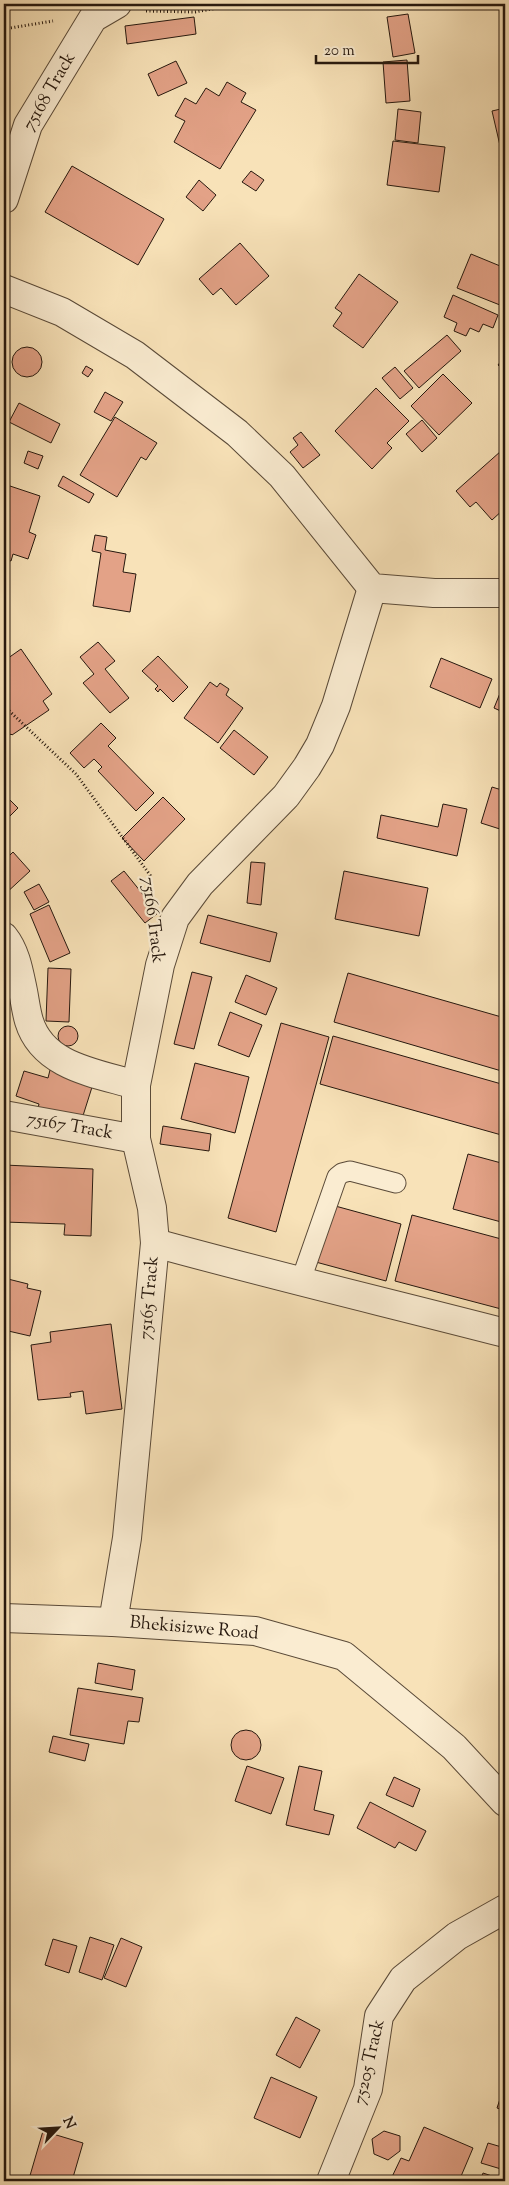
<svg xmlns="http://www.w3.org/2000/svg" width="509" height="2185" font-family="'Sorts Mill Goudy',serif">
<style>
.building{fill:#e3a287;stroke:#26180e}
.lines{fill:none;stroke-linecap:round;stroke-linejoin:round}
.service-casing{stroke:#5a4a38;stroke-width:21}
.minor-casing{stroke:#5a4a38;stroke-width:30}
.path{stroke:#26180e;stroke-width:3;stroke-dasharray:1 2.5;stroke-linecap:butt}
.service{stroke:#faecd1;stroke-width:19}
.minor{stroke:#faecd1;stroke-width:28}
.labels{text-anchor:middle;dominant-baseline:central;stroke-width:4.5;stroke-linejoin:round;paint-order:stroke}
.street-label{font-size:18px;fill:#26180e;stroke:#faecd1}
</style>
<rect width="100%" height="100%" fill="#f8e2b8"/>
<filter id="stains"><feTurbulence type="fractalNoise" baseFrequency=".004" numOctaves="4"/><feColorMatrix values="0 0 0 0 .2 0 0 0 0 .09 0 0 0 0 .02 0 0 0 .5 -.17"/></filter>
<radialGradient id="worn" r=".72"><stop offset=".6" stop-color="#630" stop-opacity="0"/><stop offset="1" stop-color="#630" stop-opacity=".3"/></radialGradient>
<g class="building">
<polygon points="408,14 415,53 393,57 387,17"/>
<polygon points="194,17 196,34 127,44 125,26"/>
<polygon points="407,60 410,101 386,103 383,62"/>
<polygon points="176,61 187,83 158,96 148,74"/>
<polygon points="227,82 246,93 241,102 256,110 220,169 174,142 185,121 175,116 185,98 196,104 206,88 219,96"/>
<polygon points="505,108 505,163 504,163 492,111"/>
<polygon points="398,109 421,112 418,143 395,140"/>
<polygon points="4,128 9,129 4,152"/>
<polygon points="393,141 445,147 439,192 387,185"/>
<polygon points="72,166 164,219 138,265 45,212"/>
<polygon points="251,171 264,180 256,191 242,182"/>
<polygon points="199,180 216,195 203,211 186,197"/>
<polygon points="240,243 269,276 236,305 221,288 213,295 199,279"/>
<polygon points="471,254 505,268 505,307 457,288"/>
<polygon points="359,274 398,302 363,348 333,326 342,313 335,308"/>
<polygon points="453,295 498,315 493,328 483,324 479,332 470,328 466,336 454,331 457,323 444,317"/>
<polygon points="447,335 461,351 419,388 404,371"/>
<circle cx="27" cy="362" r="15"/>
<polygon points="505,356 505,371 498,365"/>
<polygon points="86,366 93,370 88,377 82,373"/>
<polygon points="395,367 413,388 400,399 382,378"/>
<polygon points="443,374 472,403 439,435 411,406"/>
<polygon points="376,388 409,421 387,443 392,448 372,469 335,431"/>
<polygon points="105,392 123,402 111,421 94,412"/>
<polygon points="19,403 60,424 51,443 9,422"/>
<polygon points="115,417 157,443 146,460 141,457 117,497 80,475"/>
<polygon points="422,420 437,438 422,452 406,434"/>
<polygon points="301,432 320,455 303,468 290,452 298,445 293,438"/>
<polygon points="28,451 43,456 38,469 24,463"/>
<polygon points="501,451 505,457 505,508 492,520 476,502 470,507 456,491"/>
<polygon points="63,476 94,494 89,503 58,486"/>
<polygon points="4,484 40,496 29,532 36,535 28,559 13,554 11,561 4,559"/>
<polygon points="95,535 107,537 105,550 126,554 123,572 136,574 130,612 93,606 101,553 92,551"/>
<polygon points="98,642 115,661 105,669 129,698 110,713 83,683 94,674 80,657"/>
<polygon points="21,649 52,694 43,701 49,710 12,735 11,734 4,739 4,661"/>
<polygon points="158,656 188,687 173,702 160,689 158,692 155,689 158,686 142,671"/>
<polygon points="441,658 492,679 480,708 430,687"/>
<polygon points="505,681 505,713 494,708"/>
<polygon points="210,682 217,687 220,683 229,689 226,695 243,708 218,743 184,718"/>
<polygon points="101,723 116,738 108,746 154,793 136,811 98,771 102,767 94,759 84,768 70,753"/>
<polygon points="234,730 268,757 254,775 220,748"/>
<polygon points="492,787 505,791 505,839 501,838 503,830 481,823"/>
<polygon points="4,794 18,808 5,821 4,820"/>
<polygon points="163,797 185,819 144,861 122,838"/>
<polygon points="443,804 467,809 457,856 377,838 381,815 438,827"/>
<polygon points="13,852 30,871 4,895 4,861"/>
<polygon points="251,862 265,863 261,905 247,903"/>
<polygon points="124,871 158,913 145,923 111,881"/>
<polygon points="344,871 428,888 419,936 335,919"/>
<polygon points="39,884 49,902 34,910 24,892"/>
<polygon points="49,905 70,953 50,962 30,914"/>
<polygon points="208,915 277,933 270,962 200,943"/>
<polygon points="48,968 71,969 69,1022 46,1021"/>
<polygon points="192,972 212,977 194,1049 174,1044"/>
<polygon points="348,973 505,1018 505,1072 334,1022"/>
<polygon points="246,975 277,988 266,1015 235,1002"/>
<polygon points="230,1012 262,1025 249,1057 218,1045"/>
<polygon points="281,1023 329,1037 276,1232 228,1218"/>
<circle cx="68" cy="1036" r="10"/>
<polygon points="333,1036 505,1085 505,1136 320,1084"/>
<polygon points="195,1063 249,1077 235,1133 181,1119"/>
<polygon points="50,1070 93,1084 81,1122 38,1108 39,1104 16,1096 24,1071 48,1078"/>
<polygon points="163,1126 211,1134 209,1151 160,1144"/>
<polygon points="468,1154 505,1164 505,1223 453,1209"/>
<polygon points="4,1165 93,1169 91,1236 64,1235 65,1224 4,1222"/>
<polygon points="328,1204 401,1224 386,1281 312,1261"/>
<polygon points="412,1215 505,1240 505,1310 395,1281"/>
<polygon points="4,1278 28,1284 27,1288 41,1291 30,1336 4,1330"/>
<polygon points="111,1324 122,1409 86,1414 83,1391 70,1393 71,1397 38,1400 31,1345 51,1342 50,1332"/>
<polygon points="98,1663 135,1670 132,1690 95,1683"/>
<polygon points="78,1688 143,1698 139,1722 128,1721 124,1744 70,1735"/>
<circle cx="246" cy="1745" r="15"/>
<polygon points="53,1736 89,1744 85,1761 49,1752"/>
<polygon points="247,1766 284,1778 271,1814 235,1801"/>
<polygon points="299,1766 322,1771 314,1810 334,1815 329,1835 286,1825"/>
<polygon points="394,1777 420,1789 413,1807 386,1795"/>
<polygon points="370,1802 426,1831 416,1851 399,1842 395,1848 357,1828"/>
<polygon points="90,1937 114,1945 102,1980 79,1972"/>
<polygon points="121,1938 142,1947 126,1987 104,1978"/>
<polygon points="53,1939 77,1946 69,1973 45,1965"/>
<polygon points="296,2017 320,2030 300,2068 276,2055"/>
<polygon points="271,2077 317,2097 300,2138 254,2118"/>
<polygon points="505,2084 505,2111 497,2108"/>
<polygon points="424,2127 473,2148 459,2181 390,2181 401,2158 409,2161"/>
<polygon points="43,2131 83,2143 72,2181 35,2181 29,2179"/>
<polygon points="384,2131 400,2136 400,2151 388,2160 374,2154 372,2139"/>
<polygon points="488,2143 505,2148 501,2169 481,2163"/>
<polygon points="483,2173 501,2179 500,2181 480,2181"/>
</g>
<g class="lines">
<g class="service-casing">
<polyline id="service" points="301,1280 337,1177 342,1173 350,1171 396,1183"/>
</g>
<g class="minor-casing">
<g id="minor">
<polyline points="4,199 28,125 93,18 117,4"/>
<polyline points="4,289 62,312 135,355 237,433 282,476 372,588 434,593 505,593"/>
<path d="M4,937C16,952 19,972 23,991C25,1001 26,1011 29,1021C43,1067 96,1073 136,1085"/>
<polyline points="4,1115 136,1139"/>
<path d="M155,1243C271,1275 389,1303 505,1333"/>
<polyline points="4,1618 113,1622 255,1631 344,1656 454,1747 505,1802"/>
<polyline points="113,1622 127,1538 155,1243 152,1208 136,1139 136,1085 160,965 175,918 200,884 286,796 307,767 320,745 336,706 372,588"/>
<polyline points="331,2181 368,2089 379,2016 403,1979 457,1936 505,1909"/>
</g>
</g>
<g class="path">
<polyline points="146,11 195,12 240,4"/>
<polyline points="4,29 53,21"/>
<polyline points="4,706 76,774 150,875 152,894"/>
</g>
<use href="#service" class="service"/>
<use href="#minor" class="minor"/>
</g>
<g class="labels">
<g class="street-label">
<text transform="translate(50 92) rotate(-60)">75168 Track</text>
<text transform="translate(152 920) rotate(83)">75166 Track</text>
<text transform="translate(70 1127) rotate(10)">75167 Track</text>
<text transform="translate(150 1298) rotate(-85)">75165 Track</text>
<text transform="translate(194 1629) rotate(5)">Bhekisizwe Road</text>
<text transform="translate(370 2062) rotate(-77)">75205 Track</text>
</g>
</g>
<rect width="509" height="2185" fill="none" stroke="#f8e2b8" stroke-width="20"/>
<rect x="5" y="5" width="499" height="2175" fill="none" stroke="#26180e" stroke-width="2.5"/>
<rect x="10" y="10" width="489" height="2165" fill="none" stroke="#26180e"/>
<g transform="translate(58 2128) rotate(65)" stroke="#faecd1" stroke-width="4" paint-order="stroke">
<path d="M0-4L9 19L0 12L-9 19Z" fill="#26180e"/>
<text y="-8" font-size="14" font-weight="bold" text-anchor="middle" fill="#26180e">N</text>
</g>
<path d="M316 55v8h102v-8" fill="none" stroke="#26180e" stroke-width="2.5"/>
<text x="324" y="55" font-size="15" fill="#26180e" stroke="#faecd1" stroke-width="4" paint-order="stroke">20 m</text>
<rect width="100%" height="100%" filter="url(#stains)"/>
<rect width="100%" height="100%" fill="url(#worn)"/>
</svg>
